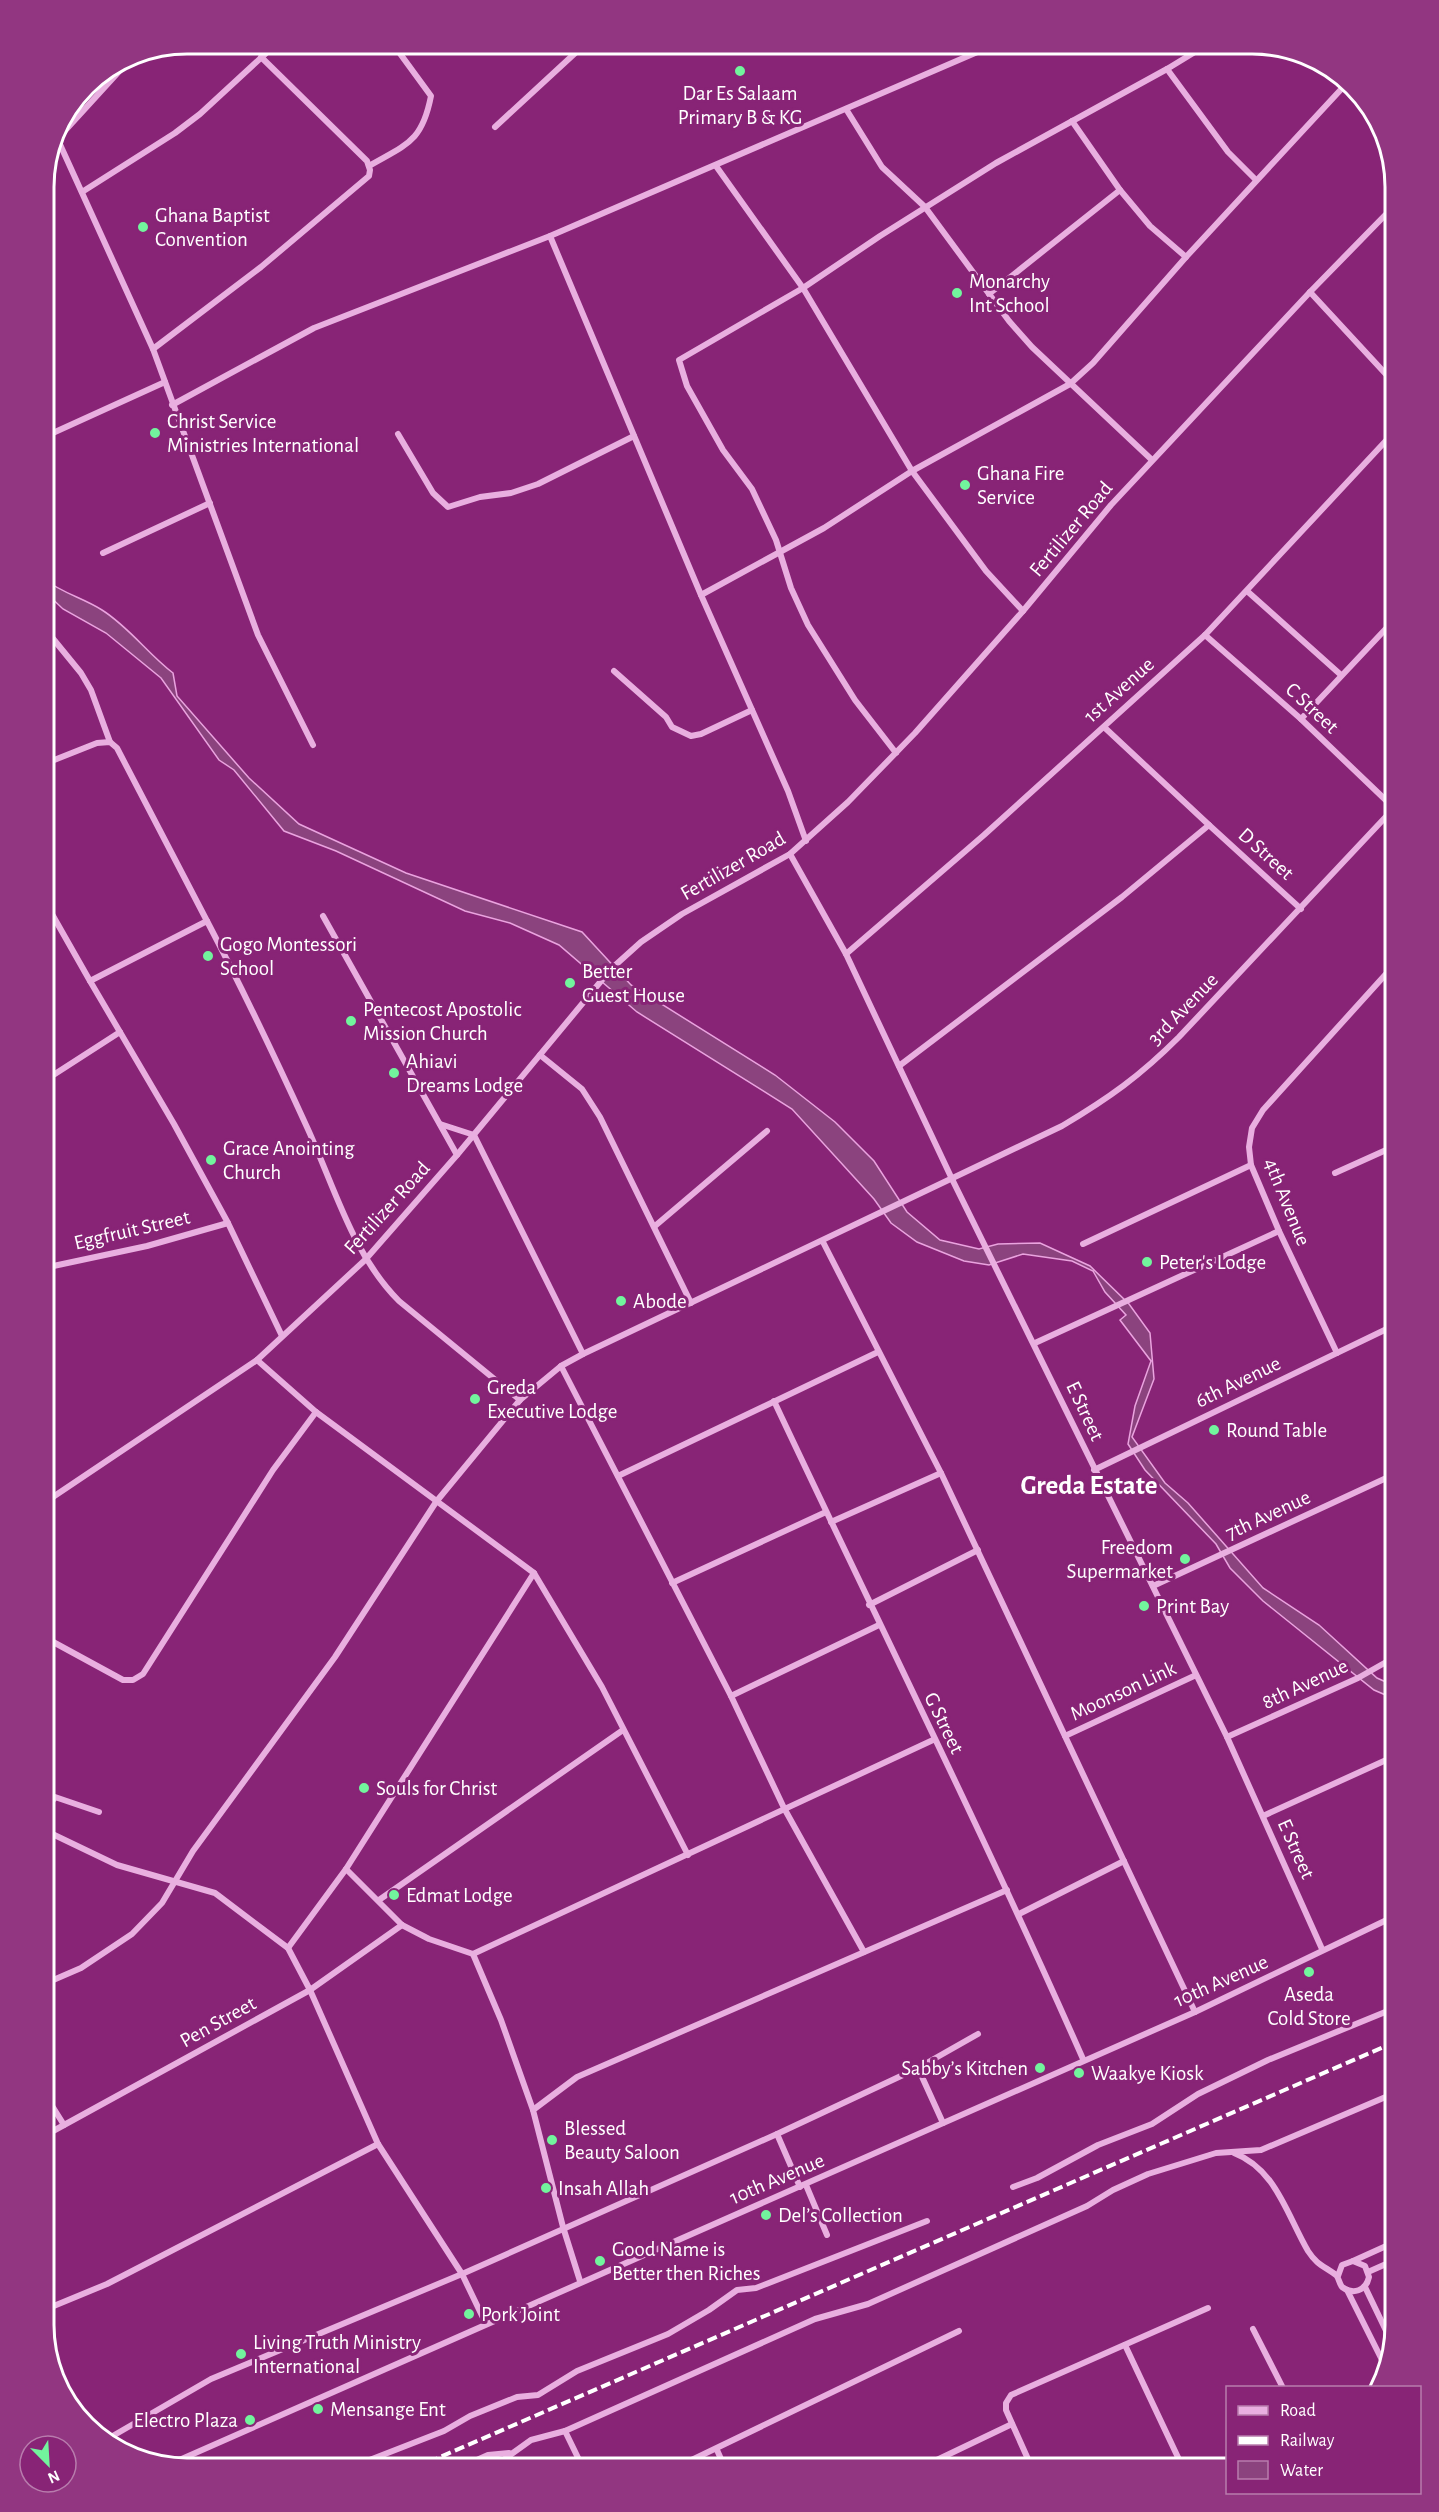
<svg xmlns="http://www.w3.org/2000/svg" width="1439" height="2512" font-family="'Alegreya Sans',sans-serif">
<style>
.water{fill:#8b437e;stroke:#eaa3df;stroke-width:1.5}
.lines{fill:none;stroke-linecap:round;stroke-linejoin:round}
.street{stroke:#e9afe0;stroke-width:6}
.rail{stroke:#fff;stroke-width:4;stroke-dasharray:10 4.5;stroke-linecap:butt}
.poi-dot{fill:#72f49d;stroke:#882476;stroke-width:2}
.labels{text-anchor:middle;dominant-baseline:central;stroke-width:6;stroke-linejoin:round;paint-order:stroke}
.poi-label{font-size:21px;fill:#fff;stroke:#882476;text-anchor:start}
.street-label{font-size:21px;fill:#fff;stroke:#882476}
.district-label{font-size:27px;font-weight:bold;fill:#fff;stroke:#882476}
.rim{fill:none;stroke:#fff;stroke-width:3}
</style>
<rect width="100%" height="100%" fill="#882476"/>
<path class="water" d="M44,579C62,593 83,598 102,610C129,627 148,654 173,673L177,696L249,778L299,824L406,873L582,932L631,985L775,1075L835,1122L874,1161L907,1212L940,1240L979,1249L998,1244L1040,1243L1090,1266L1129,1304L1150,1333L1154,1379L1132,1437L1165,1483L1188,1503L1263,1588L1319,1625L1377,1678L1395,1686V1699L1374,1690L1263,1601L1230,1568L1216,1544L1145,1470L1128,1444L1135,1406L1151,1361L1120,1320L1126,1315L1105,1292L1093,1271L1072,1261L1023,1254L989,1265L964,1261L917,1242L891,1223L874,1199L792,1109L637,1012L559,945L510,923L465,911L336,851L284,831L234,770L219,760L161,678L106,633L63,609L44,591Z"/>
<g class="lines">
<g class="street">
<polyline points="1167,69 1228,152 1256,180"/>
<polyline points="846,109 882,167 925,207 1009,321 1032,347 1152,460"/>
<polyline points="495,127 585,44"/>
<polyline points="58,140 153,349 258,635 313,745"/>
<polyline points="51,146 135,54"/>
<path d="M369,166C407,144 422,142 431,96L393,44"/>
<polyline points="716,166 803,288 912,471 986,571 1023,611"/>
<polyline points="1120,190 1150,226 1186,257"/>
<polyline points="82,192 175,133 200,114 276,44"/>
<polyline points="550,236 701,595 788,791 806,841"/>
<polyline points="1310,292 1395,384"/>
<polyline points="989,294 1120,190 1072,121"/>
<polyline points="153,349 261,267 369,176 370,170 367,161 261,57"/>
<polyline points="172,405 314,328 550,236 996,44"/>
<polyline points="398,434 433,493 448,507 480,497 511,493 538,484 634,436"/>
<polyline points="44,437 165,382"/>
<polyline points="103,553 210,503"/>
<polyline points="1247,591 1341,675"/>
<polyline points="701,595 824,528 912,471 1070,384 1093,363 1186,257 1346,84"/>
<polyline points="50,635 81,673 91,690 110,742"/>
<polyline points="1205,635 1301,719 1394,808"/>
<polyline points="614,671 666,717 672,727 691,736 701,734 752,710"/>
<polyline points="1301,719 1395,619"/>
<polyline points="896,753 855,700 808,625 791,588 776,540 752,489 723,450 687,386 679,360 803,288 880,236 996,163 1167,69 1208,44"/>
<polyline points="44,764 97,743 110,742 117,748 207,921"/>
<polyline points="1209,825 1301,909"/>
<polyline points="790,854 846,954 952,1179 1227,1737 1322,1949"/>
<polyline points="44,900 90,981"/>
<polyline points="323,916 457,1155"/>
<polyline points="846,954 984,835 1205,635 1395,431"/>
<polyline points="540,1055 582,1089 600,1117 691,1303"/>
<polyline points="899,1066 1122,897 1209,825 1104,727"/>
<polyline points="44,1081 120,1032"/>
<polyline points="1335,1173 1395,1146"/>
<polyline points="655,1226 767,1131"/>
<polyline points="823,1242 941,1473 1195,2012"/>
<polyline points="1083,1244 1251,1165"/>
<polyline points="44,1268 147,1246 228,1223"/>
<path d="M282,1336L228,1223L174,1124L90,981L207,921C242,988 275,1057 306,1125C334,1185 352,1254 399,1301L520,1400"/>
<polyline points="1035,1343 1279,1231"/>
<polyline points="1337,1353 1279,1231 1251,1165 1249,1147 1252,1128 1263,1110 1395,964"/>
<path d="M583,1354L1062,1126C1109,1098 1140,1076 1179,1037L1395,807"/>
<polyline points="257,1360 316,1412 534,1573 602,1687 688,1855"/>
<polyline points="561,1366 731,1696 784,1808 864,1952"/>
<path d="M774,1401C877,1620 985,1837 1083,2059"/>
<polyline points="1094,1470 1395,1325"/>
<polyline points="618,1476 878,1352"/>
<polyline points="44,1503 257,1360 365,1260 457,1155 611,969 641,942 682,914 790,854 848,802 915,733 1023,611 1111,505 1310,292 1395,205"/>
<polyline points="831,1522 941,1473"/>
<polyline points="672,1583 826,1512"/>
<polyline points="1153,1586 1395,1474"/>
<polyline points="869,1605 978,1550"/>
<polyline points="44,1637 123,1680 133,1680 143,1674 273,1470 316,1412"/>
<polyline points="731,1696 879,1625"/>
<polyline points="1065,1736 1194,1676"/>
<polyline points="1227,1737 1358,1678 1395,1657"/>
<polyline points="44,1813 55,1797 99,1812"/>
<polyline points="1263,1816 1395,1756"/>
<polyline points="44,1830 117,1865 215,1893 288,1948 310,1990 378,2144 462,2274 486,2324"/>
<polyline points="346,1869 402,1925 429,1939 473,1954 933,1740"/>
<polyline points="379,1900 623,1730"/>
<polyline points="1019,1914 1124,1861"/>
<polyline points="288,1948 346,1869 534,1573"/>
<polyline points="473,1954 501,2020 533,2110"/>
<polyline points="44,1984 81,1968 132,1934 162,1903 193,1851 335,1657 436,1502 520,1400 561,1366 583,1354 474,1135 440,1124"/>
<polyline points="918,2068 943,2123"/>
<polyline points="44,2093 64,2125"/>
<polyline points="777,2134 800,2187"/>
<polyline points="44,2136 310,1990 402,1925"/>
<path d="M1234,2153C1276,2169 1287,2215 1308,2251C1317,2265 1324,2266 1336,2275C1339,2278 1339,2283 1342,2287C1353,2295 1366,2291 1369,2277L1365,2266L1353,2261L1342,2265L1338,2276"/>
<polyline points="806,2185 827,2235"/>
<polyline points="1013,2187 1037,2178 1098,2145 1152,2124 1198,2094 1268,2060 1395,2008"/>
<polyline points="1353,2261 1395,2242"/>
<polyline points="1368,2272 1395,2260"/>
<polyline points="580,2281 563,2227 533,2110 577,2077 1007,1890"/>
<polyline points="1365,2287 1391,2341"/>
<polyline points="1347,2290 1384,2364"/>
<polyline points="44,2310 107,2284 378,2144"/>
<polyline points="1253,2329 1283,2388"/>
<polyline points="1125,2345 1183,2468"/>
<polyline points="565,2431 583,2468"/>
<polyline points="104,2441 211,2379 462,2274 777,2134 918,2068 978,2034"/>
<polyline points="717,2450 725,2468"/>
<polyline points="168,2465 1195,2012 1395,1916"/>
<polyline points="349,2468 444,2431 470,2416 517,2397 538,2395 577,2371 668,2334 709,2310 737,2290 756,2288 927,2221"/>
<polyline points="459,2468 488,2455 509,2453"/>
<polyline points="492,2468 531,2440 565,2431 815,2319 868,2304 1087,2206 1113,2190 1148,2174 1216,2153 1261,2150 1395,2093"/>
<polyline points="675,2468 959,2331"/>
<polyline points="920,2468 1012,2424"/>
<polyline points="1032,2468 1006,2410 1006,2403 1011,2395 1208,2308"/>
</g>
<polyline class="rail" points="415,2468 1395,2042"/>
</g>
<g class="poi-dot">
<circle cx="740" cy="71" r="6"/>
<circle cx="143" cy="227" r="6"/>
<circle cx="957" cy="293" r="6"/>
<circle cx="155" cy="433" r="6"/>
<circle cx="965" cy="485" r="6"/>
<circle cx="208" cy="956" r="6"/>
<circle cx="570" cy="983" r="6"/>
<circle cx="351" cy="1021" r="6"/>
<circle cx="394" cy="1073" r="6"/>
<circle cx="211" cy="1160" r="6"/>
<circle cx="1147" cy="1262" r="6"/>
<circle cx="621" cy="1301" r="6"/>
<circle cx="475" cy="1399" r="6"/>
<circle cx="1214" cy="1430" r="6"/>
<circle cx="1185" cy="1559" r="6"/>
<circle cx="1144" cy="1606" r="6"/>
<circle cx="364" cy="1788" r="6"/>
<circle cx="394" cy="1895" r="6"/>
<circle cx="1309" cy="1972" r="6"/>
<circle cx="1040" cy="2068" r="6"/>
<circle cx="1079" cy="2073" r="6"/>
<circle cx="552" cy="2140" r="6"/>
<circle cx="546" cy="2188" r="6"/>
<circle cx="766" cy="2215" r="6"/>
<circle cx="600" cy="2261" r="6"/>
<circle cx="469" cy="2314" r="6"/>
<circle cx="241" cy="2354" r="6"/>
<circle cx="318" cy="2409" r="6"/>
<circle cx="250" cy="2420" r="6"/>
</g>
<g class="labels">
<g class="poi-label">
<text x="740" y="93" text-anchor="middle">Dar Es Salaam<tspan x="740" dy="24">Primary B &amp; KG</tspan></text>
<text x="155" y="215">Ghana Baptist<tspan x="155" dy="24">Convention</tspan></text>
<text x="969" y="281">Monarchy<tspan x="969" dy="24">Int School</tspan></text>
<text x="167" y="421">Christ Service<tspan x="167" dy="24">Ministries International</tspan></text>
<text x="977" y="473">Ghana Fire<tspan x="977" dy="24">Service</tspan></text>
<text x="220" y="944">Gogo Montessori<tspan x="220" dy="24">School</tspan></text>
<text x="582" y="971">Better<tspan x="582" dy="24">Guest House</tspan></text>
<text x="363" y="1009">Pentecost Apostolic<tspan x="363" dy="24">Mission Church</tspan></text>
<text x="406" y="1061">Ahiavi<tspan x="406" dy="24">Dreams Lodge</tspan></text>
<text x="223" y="1148">Grace Anointing<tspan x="223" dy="24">Church</tspan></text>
<text x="1159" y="1262">Peter's Lodge</text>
<text x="633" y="1301">Abode</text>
<text x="487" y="1387">Greda<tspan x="487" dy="24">Executive Lodge</tspan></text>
<text x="1226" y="1430">Round Table</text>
<text x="1173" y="1547" text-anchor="end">Freedom<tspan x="1173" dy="24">Supermarket</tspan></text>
<text x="1156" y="1606">Print Bay</text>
<text x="376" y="1788">Souls for Christ</text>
<text x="406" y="1895">Edmat Lodge</text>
<text x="1309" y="1994" text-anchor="middle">Aseda<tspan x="1309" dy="24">Cold Store</tspan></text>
<text x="1028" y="2068" text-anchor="end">Sabby’s Kitchen</text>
<text x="1091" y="2073">Waakye Kiosk</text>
<text x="564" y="2128">Blessed<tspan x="564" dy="24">Beauty Saloon</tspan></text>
<text x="558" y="2188">Insah Allah</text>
<text x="778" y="2215">Del’s Collection</text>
<text x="612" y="2249">Good Name is<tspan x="612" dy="24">Better then Riches</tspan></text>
<text x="481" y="2314">Pork Joint</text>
<text x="253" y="2342">Living Truth Ministry<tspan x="253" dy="24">International</tspan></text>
<text x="330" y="2409">Mensange Ent</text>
<text x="238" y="2420" text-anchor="end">Electro Plaza</text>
</g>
<g class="street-label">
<text transform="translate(1071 529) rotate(-50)">Fertilizer Road</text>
<text transform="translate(1119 690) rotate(-42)">1st Avenue</text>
<text transform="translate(1312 708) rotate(43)">C Street</text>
<text transform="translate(1266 854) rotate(42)">D Street</text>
<text transform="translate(733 866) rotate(-30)">Fertilizer Road</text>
<text transform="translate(1183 1009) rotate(-46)">3rd Avenue</text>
<text transform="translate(1287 1202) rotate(68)">4th Avenue</text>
<text transform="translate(387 1208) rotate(-48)">Fertilizer Road</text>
<text transform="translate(132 1230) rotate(-13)">Eggfruit Street</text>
<text transform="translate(1238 1382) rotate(-26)">6th Avenue</text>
<text transform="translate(1085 1411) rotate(65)">E Street</text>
<text transform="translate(1268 1515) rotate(-25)">7th Avenue</text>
<text transform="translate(1305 1684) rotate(-25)">8th Avenue</text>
<text transform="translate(1123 1691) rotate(-25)">Moonson Link</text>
<text transform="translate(944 1723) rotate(64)">G Street</text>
<text transform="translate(1296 1849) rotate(66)">E Street</text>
<text transform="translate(1221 1981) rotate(-24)">10th Avenue</text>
<text transform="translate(218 2022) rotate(-29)">Pen Street</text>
<text transform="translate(777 2179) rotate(-23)">10th Avenue</text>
</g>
<g class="district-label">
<text x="1089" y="1485">Greda Estate</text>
</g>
</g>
<path d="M0 0H1439V2512H0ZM187 54H1252A133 133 0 0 1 1385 187V2325A133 133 0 0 1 1252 2458H187A133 133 0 0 1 54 2325V187A133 133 0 0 1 187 54Z" fill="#923681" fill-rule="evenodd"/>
<path class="rim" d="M187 54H1252A133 133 0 0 1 1385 187V2325A133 133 0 0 1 1252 2458H187A133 133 0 0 1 54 2325V187A133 133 0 0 1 187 54Z"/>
<rect x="1226" y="2386" width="195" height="108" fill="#882476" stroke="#b87cad" stroke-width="1.5"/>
<rect x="1238" y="2406" width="30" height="9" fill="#e9afe0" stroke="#b87cad" stroke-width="1.5"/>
<text x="1280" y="2416" font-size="18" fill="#ffffff">Road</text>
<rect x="1238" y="2436" width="30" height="9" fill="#ffffff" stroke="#b87cad" stroke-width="1.5"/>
<text x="1280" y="2446" font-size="18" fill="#ffffff">Railway</text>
<rect x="1238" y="2461" width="30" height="18" fill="#8b437e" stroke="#b87cad" stroke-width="1.5"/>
<text x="1280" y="2476" font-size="18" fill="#ffffff">Water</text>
<g transform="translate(48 2464) rotate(156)"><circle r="28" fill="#882476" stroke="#b87cad" stroke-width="1.5"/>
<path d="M0-4.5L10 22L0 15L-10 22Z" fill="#72f49d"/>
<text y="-9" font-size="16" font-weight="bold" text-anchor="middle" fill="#ffffff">N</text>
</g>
</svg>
